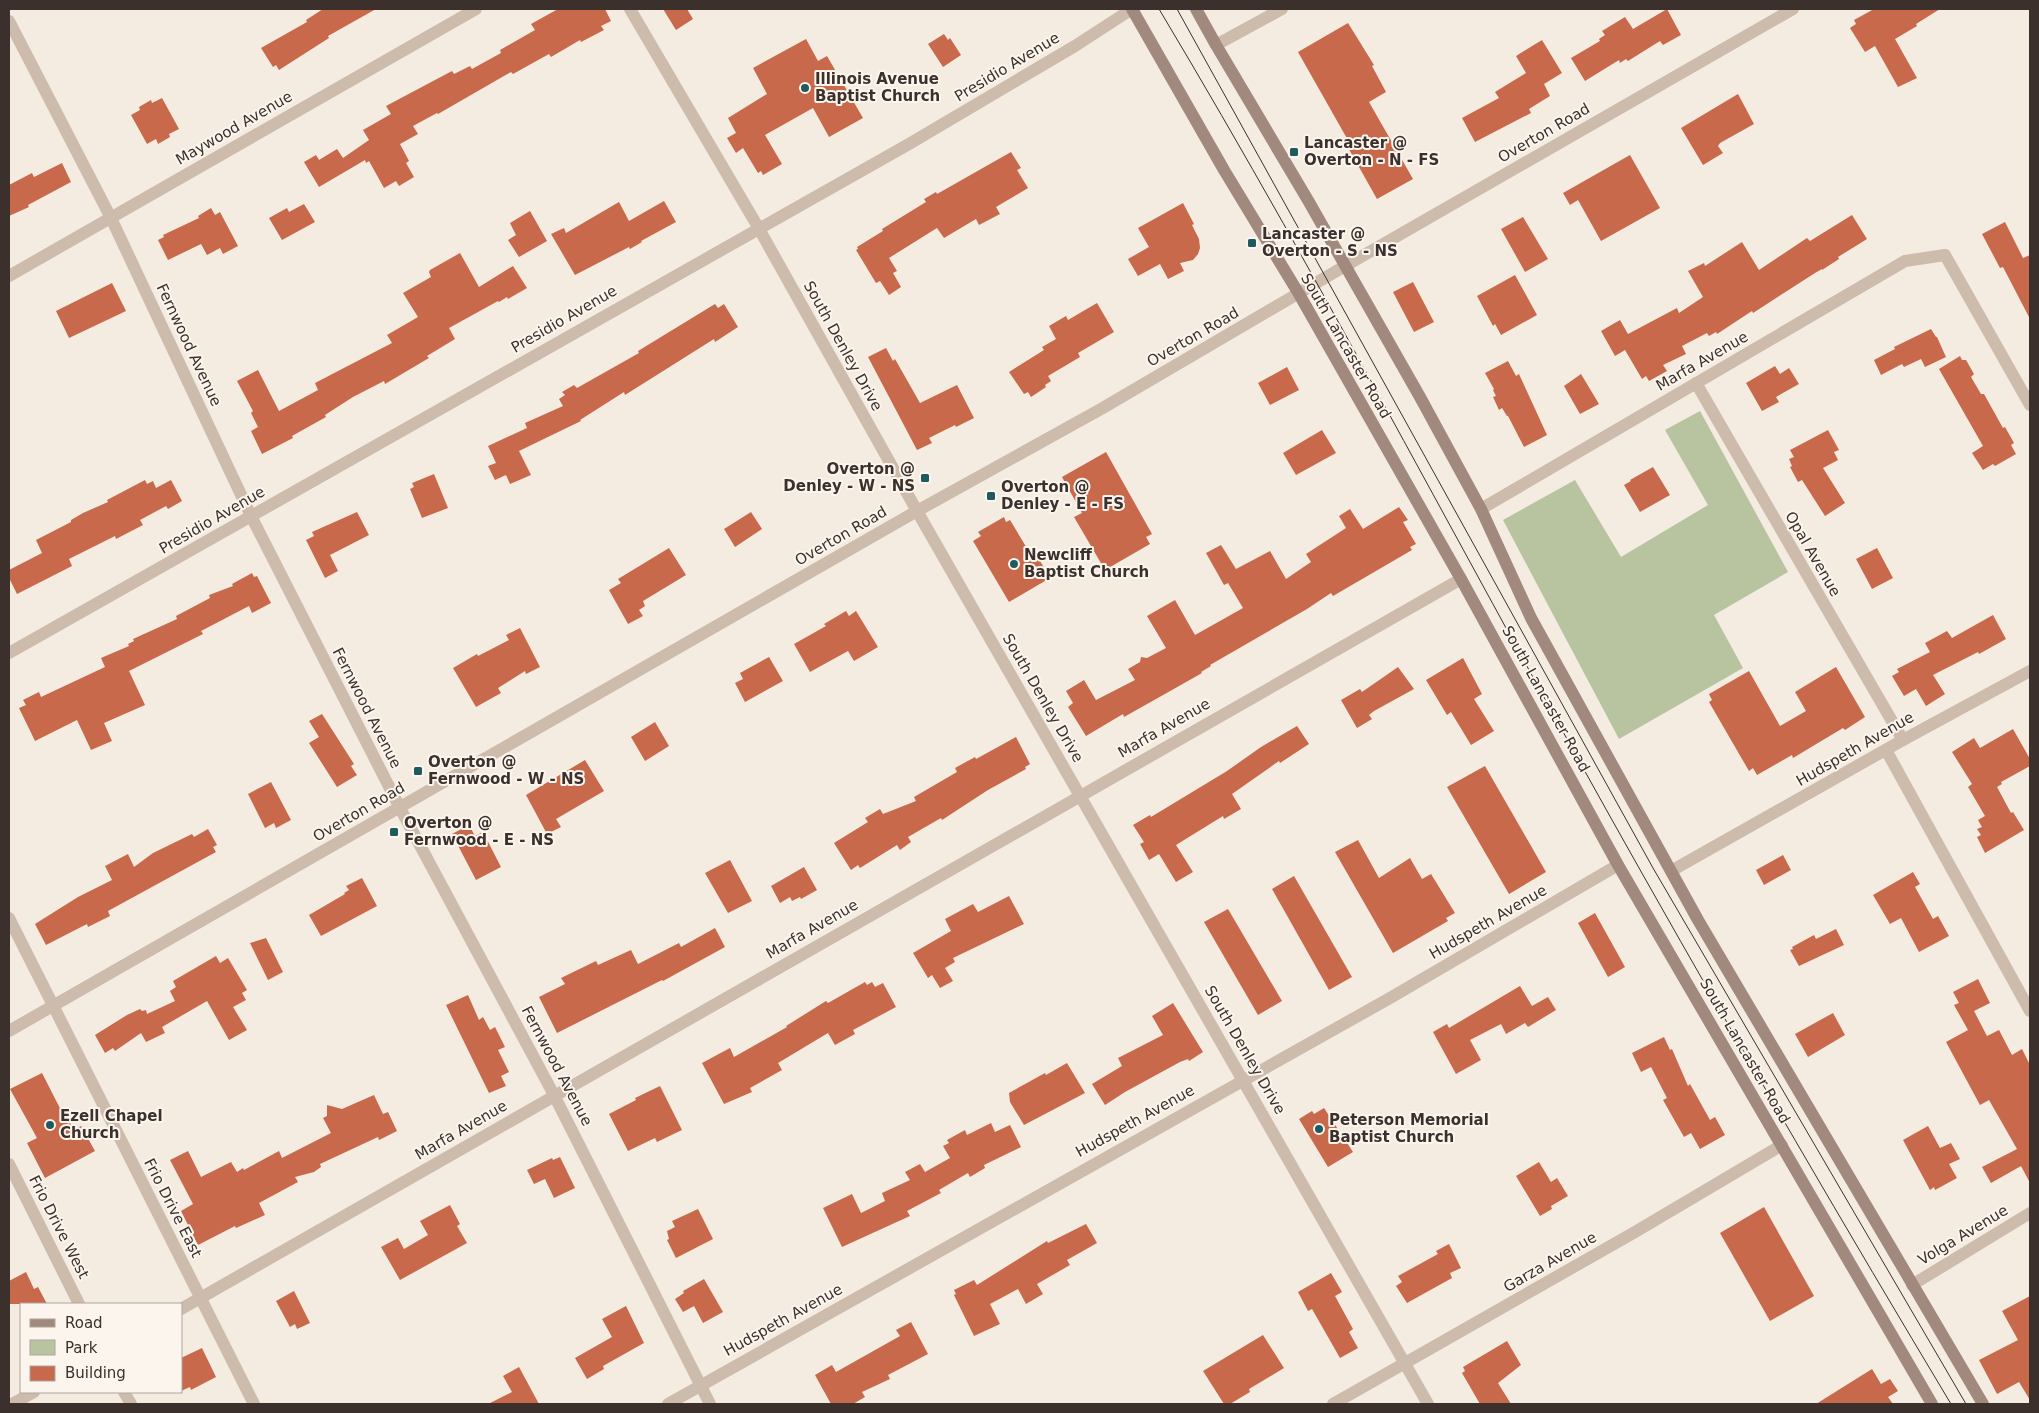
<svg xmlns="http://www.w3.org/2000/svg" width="2039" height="1413" font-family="'DejaVu Sans',sans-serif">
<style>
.green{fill:#b8c4a0}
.building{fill:#c8694b}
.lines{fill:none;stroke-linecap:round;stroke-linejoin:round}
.minor{stroke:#cdbbac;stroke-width:12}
.tertiary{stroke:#cdbbac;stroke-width:12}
.secondary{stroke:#a18a7d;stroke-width:12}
.tram{stroke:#3b302b;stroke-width:1}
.poi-dot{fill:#1f5a5e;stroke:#fbf5ee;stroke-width:2}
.labels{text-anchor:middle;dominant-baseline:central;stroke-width:4;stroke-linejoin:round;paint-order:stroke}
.street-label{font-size:15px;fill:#3b302b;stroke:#fbf5ee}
.poi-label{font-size:15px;font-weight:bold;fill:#3b302b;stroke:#fbf5ee;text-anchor:start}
</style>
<rect width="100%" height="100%" fill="#f4ebe1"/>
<polygon class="green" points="1700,411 1788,572 1714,615 1743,668 1619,739 1503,520 1575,480 1621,557 1708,505 1665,430"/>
<g class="building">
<polygon points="323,9 376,9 328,36 329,38 279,70 276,65 273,67 261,48 307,22 306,20"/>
<polygon points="558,9 605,9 611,21 601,26 604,30 581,42 580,40 551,57 549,54 513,74 511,72 438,114 437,113 413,126 418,134 400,144 409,161 406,163 414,177 399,186 396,181 384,188 369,161 366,163 365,160 319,187 304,162 316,155 319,160 337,149 343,158 369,140 363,130 391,114 386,106 452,71 454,74 470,66 472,69 501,53 500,50 535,30 531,24"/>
<polygon points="663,9 687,9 693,19 676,30"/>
<polygon points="1667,9 1681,35 1663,45 1660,41 1628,61 1626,59 1620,63 1619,60 1585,81 1571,58 1600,41 1599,39 1605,35 1602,31 1625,17 1633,29"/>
<polygon points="1874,9 1940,9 1916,24 1917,26 1895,39 1917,78 1898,87 1875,46 1865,52 1850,28 1856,24 1854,20"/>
<polygon points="1348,23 1374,65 1372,66 1386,92 1369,102 1413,179 1377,199 1346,144 1349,142 1298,52"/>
<polygon points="944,34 948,40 950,38 961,55 943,67 928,44"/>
<polygon points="806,39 818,61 827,56 863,118 829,137 813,108 765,135 782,164 763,175 761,171 758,173 743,148 736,153 727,138 736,133 728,118 767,94 753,68"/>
<polygon points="1542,40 1562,73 1544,84 1550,96 1529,109 1531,113 1475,142 1462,118 1499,98 1495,92 1526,73 1516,56"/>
<polygon points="1738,94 1754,124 1720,143 1718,146 1723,153 1703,165 1681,128"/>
<polygon points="162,98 179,129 169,134 170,137 158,144 156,139 147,144 131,115 140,110 139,107 151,100 152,103"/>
<polygon points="1011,152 1021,168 1017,170 1028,188 996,207 1000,214 979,225 976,219 944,238 937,228 889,258 897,271 893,273 901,287 889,295 880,281 876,283 856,250 858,249 857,247 883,231 882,229 926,202 924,199 936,192 937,194"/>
<polygon points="1630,155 1660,208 1601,241 1578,200 1570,205 1563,193"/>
<polygon points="62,163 71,182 28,205 29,207 9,216 9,185 32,173 34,177"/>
<polygon points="664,201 676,222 641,241 642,242 630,249 629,247 575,275 551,234 564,228 566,233 619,202 629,221"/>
<polygon points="1183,203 1194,224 1192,225 1199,239 1200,248 1198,254 1193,260 1180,263 1184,271 1168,279 1160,264 1138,276 1128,259 1149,247 1138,228"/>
<polygon points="304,204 315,222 282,240 269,218 287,208 289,212"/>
<polygon points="211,208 215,215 220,212 238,246 223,254 220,248 207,255 201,244 168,260 158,240 164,237 163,235 199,218 198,216"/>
<polygon points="530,211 547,241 519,257 508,240 516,235 510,223"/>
<polygon points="1852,215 1867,239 1838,257 1839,259 1822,270 1822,269 1815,273 1753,313 1752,311 1717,334 1716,332 1709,336 1707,333 1682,346 1686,354 1663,365 1667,371 1649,381 1646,376 1642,379 1625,350 1615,356 1601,331 1620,320 1628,334 1677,308 1679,313 1703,297 1688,271 1704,263 1705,266 1742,242 1759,270 1807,238 1810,241"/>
<polygon points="1523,217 1548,259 1525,272 1501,229"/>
<polygon points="2005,222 2023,258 2030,255 2030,319 2003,267 2000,268 1982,234"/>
<polygon points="460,253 479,287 513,266 527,288 508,299 507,297 499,302 498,301 449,328 455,339 427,356 429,358 385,384 384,381 353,397 325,415 326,417 292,436 293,438 262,454 251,431 258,427 251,413 253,411 237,381 258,370 279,411 318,390 315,383 392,343 387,335 418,317 403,293 431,277 429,272 430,270"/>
<polygon points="1515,275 1537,315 1501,335 1495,324 1493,326 1477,296"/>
<polygon points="1413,282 1434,322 1414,332 1393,292"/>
<polygon points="112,283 126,311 69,338 56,311"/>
<polygon points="1097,303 1114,332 1078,353 1080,357 1048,376 1051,381 1045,385 1046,387 1031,397 1028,392 1024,394 1009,372 1044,350 1042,347 1056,339 1049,326 1066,316 1068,320"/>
<polygon points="715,304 718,308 724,304 738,327 715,342 714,339 625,395 624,392 580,420 581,421 519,451 531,475 510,484 506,475 495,480 488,466 496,463 488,446 527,428 525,423 563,406 559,399 565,395 562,392 574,385 577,388 639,353 638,351"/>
<polygon points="1931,329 1936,337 1937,337 1946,357 1925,367 1921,359 1904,367 1902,364 1881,375 1874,360 1895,349 1894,347"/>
<polygon points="886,348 893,361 895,359 920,403 957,385 974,418 956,427 955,425 929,438 932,443 917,450 868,357"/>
<polygon points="1960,356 1962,360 1966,360 1974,374 1971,377 1981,394 1984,394 2003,428 2005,427 2014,443 2011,445 2016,454 1995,466 1993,464 1983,470 1972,453 1983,446 1939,369"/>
<polygon points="1508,361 1516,376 1519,374 1547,435 1524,447 1508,416 1507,416 1502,408 1499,410 1493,397 1496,396 1493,390 1494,389 1485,373"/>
<polygon points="1775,366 1780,374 1789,368 1799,384 1776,397 1779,402 1762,411 1746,383"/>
<polygon points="1287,367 1299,390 1270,405 1258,383"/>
<polygon points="1581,374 1599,404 1580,414 1564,386"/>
<polygon points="1322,430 1336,453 1296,475 1283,453"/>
<polygon points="1828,430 1839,450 1834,452 1838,460 1823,468 1845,503 1825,516 1802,480 1798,482 1790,467 1792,466 1789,459 1794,457 1790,450"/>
<polygon points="1106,452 1152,534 1146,537 1150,544 1105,570 1074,517 1082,513 1062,477"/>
<polygon points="1653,467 1670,495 1640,512 1624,485 1631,481 1630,480"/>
<polygon points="434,474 448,508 422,518 410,489 414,487 412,483"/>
<polygon points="145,480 147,484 153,481 156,488 171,480 182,501 168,509 166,506 140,520 143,525 116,539 115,536 69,559 72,566 17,594 9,578 9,570 42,553 36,540 71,522 71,520 83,513 108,502 107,500"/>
<polygon points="1399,507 1408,520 1403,522 1416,544 1410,547 1412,550 1333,596 1331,593 1307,609 1210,665 1211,666 1201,672 1202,673 1172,690 1124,717 1123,714 1086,736 1068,707 1073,703 1066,691 1084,680 1096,700 1135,680 1128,669 1140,662 1141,657 1147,658 1166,648 1147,616 1175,600 1195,635 1243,608 1228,583 1224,585 1206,553 1221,545 1236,569 1270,551 1286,579 1311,562 1306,554 1346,528 1339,516 1350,509 1363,529"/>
<polygon points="357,512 369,535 330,555 338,571 325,578 306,540 314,536 312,532"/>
<polygon points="751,512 762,529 735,547 724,529"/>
<polygon points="1004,517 1006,522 1010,520 1028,550 1032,547 1050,578 1009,602 973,541 981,536 978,532"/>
<polygon points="669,548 686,575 643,601 645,606 639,610 643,616 628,624 609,590 621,583 618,579"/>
<polygon points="1877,548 1893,578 1872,589 1856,559"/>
<polygon points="252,573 254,577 257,576 271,603 252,613 249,606 201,631 203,634 129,671 145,705 104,723 112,741 91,750 77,720 35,741 19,708 26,705 23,700 39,692 41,697 105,667 101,658 129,646 128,644 134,641 133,639 177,619 176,616 210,598 209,595 233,586 232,584"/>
<polygon points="846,611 849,616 856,611 878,647 854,661 848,651 810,672 794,644 826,626 824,624"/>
<polygon points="1993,615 2006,639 1979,654 1978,652 1933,675 1945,694 1926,706 1916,689 1904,696 1892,676 1899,672 1897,669 1930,652 1925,643 1947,631 1952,638"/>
<polygon points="520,628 540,667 526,674 525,671 498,688 501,693 476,707 453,668 477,654 478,656 509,640 506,635"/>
<polygon points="769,657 783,681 745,702 735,683 743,679 740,673"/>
<polygon points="1463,658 1482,694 1474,699 1494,731 1471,745 1451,712 1447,715 1426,680"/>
<polygon points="1398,667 1414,689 1374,711 1369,715 1372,719 1357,728 1341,700 1360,689 1362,692"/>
<polygon points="1836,667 1865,717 1845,730 1843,728 1793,758 1792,755 1757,775 1753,768 1749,771 1709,702 1712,700 1709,694 1749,671 1780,726 1806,711 1795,692"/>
<polygon points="322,714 354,764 351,766 357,775 337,787 309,743 319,737 309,721"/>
<polygon points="655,722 669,746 645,761 631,737"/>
<polygon points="1297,726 1309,744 1280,763 1279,761 1232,794 1241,809 1224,819 1223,816 1176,845 1193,872 1176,882 1159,854 1149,860 1140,844 1144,842 1133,825 1150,815 1151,817 1227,771 1261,747"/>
<polygon points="2013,729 2030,759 2030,766 2001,782 2002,784 1997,787 2011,813 2013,812 2024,830 1985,853 1977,837 1981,835 1977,829 1982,827 1978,820 1985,816 1968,787 1972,784 1952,752 1974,738 1980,748"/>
<polygon points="1016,737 1030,764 1025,767 1026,769 988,790 942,820 941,818 908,837 911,842 900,850 897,845 860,868 858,865 851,870 834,843 868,822 865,818 880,809 883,814 916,801 914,797 957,772 955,768 975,757 976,759"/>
<polygon points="585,760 604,791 556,819 561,827 547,834 526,795"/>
<polygon points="1485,766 1546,872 1509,894 1447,787"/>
<polygon points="271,782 291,820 276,828 274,823 265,828 248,794"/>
<polygon points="469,825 475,836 483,832 501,867 476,880 452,834"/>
<polygon points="208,829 217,845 213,847 216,852 108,911 110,916 88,927 87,924 46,945 35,924 78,897 112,880 105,866 128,854 134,867 153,853 192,834 194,837"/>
<polygon points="1358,840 1379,878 1410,858 1422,879 1431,874 1455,913 1446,918 1448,921 1393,953 1335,852"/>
<polygon points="1783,855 1791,870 1764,885 1756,870"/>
<polygon points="730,860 752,901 728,913 705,873"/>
<polygon points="804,867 817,890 801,899 800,897 792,901 790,897 780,903 771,886"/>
<polygon points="1913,872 1920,884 1915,887 1933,919 1938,916 1949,936 1919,952 1901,918 1890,924 1873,895"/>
<polygon points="1294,876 1352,977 1329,990 1272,889"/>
<polygon points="362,878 377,906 321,936 309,915 345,894 344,893 349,890 346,886"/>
<polygon points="1009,896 1024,924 953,958 955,962 945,968 953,981 940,988 932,975 928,978 913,953 951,931 945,919 973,904 978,912"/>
<polygon points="1228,909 1282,1001 1258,1015 1204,922"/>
<polygon points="1595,913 1625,967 1608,977 1578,923"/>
<polygon points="715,928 725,947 663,981 662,980 557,1033 539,997 565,984 561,978 596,961 598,965 631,950 638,964 679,943 681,947"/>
<polygon points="1836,929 1844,945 1799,966 1790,950 1793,949 1792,947 1814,935 1816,939"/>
<polygon points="266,938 283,972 268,980 250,943"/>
<polygon points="216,956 220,963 228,958 247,990 242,993 246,1000 233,1007 247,1030 229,1040 207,1001 162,1027 165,1033 146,1042 141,1033 115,1051 113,1048 105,1053 95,1035 127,1015 140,1009 142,1011 146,1010 147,1014 175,1001 170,991 176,987 173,981"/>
<polygon points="1978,979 1990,1003 1974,1011 1987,1036 1999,1030 2012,1055 2022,1049 2030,1065 2030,1183 2021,1166 1991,1183 1982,1167 2017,1149 1989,1100 1980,1105 1946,1042 1968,1030 1954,1005 1959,1003 1953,992"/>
<polygon points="865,982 867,985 872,982 875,987 883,983 896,1007 853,1030 855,1034 835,1045 828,1033 778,1063 782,1070 750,1088 752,1092 724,1104 702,1063 730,1048 734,1057 787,1027 786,1026 826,1001 828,1003"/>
<polygon points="1520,986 1532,1006 1548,997 1556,1010 1528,1027 1525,1023 1506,1034 1501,1024 1470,1040 1481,1060 1456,1074 1433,1032 1447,1024 1449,1028"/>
<polygon points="468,995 479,1020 483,1017 490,1030 495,1027 505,1047 498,1050 509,1072 501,1076 506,1086 489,1093 446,1005"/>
<polygon points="1173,1003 1203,1052 1189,1061 1188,1059 1180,1062 1125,1092 1105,1105 1092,1084 1122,1066 1118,1058 1163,1035 1152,1016"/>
<polygon points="1833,1013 1845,1035 1808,1057 1795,1034"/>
<polygon points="1664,1037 1670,1050 1672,1049 1688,1086 1690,1084 1710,1120 1715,1117 1725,1135 1700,1149 1691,1133 1684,1137 1663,1100 1667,1098 1651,1067 1641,1072 1632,1053"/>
<polygon points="1067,1063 1085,1093 1024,1125 1010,1102 1009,1093 1045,1073 1046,1075"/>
<polygon points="42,1073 68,1124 70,1123 74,1130 81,1126 95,1151 45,1178 27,1143 37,1138 10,1089"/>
<polygon points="660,1086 682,1130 657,1142 655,1138 628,1151 609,1114 636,1100 635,1098"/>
<polygon points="374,1095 383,1114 388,1112 397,1131 379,1140 378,1137 320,1164 321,1167 314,1172 295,1177 298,1182 259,1203 265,1215 236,1228 235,1226 198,1245 181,1211 193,1204 170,1160 188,1151 201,1177 231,1162 237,1172 243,1168 244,1170 279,1151 282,1158 331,1133 323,1118 327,1116 327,1105 342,1109"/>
<polygon points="1324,1108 1353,1152 1328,1167 1299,1119 1312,1111 1314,1114"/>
<polygon points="991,1123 995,1132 1010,1125 1021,1147 984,1165 985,1168 970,1177 968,1173 939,1190 941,1193 907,1211 910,1216 842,1247 823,1208 852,1194 861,1213 885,1201 882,1193 910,1180 905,1172 920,1164 925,1172 950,1158 943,1146 949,1143 947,1140 965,1130 967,1135"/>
<polygon points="1928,1126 1940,1148 1951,1143 1960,1159 1949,1164 1957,1178 1935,1190 1934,1187 1930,1190 1903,1140"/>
<polygon points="560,1157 575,1188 554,1198 545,1179 534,1184 527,1170 552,1158 553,1160"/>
<polygon points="1539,1162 1551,1182 1557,1178 1568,1196 1551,1206 1552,1209 1540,1216 1516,1176"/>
<polygon points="450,1205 460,1224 457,1226 467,1243 400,1280 381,1247 398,1238 404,1249 428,1235 420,1221"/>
<polygon points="1764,1207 1814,1296 1770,1321 1720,1233"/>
<polygon points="698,1209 713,1239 676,1258 667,1240 669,1239 667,1231 675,1227 672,1221"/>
<polygon points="1086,1224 1097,1243 1067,1260 1070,1265 1037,1284 1043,1294 1026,1304 1018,1289 990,1304 1000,1324 974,1336 954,1295 956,1294 954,1290 974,1280 977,1285 1047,1241 1048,1243"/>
<polygon points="1449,1244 1461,1268 1450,1273 1452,1278 1407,1303 1396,1286 1402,1282 1398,1276 1438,1254 1436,1251"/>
<polygon points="26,1272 34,1289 38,1287 47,1304 9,1304 9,1281"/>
<polygon points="1331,1273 1342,1292 1335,1296 1353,1329 1349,1332 1358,1348 1340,1358 1312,1309 1308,1311 1298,1292"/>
<polygon points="704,1279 723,1312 703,1323 694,1306 683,1312 675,1299 684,1293 683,1291"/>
<polygon points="294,1291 310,1323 297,1329 295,1324 290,1327 276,1301"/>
<polygon points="2030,1296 2030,1400 2019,1382 1997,1394 1979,1360 2018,1340 2002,1311"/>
<polygon points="626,1306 644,1343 603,1366 604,1369 587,1379 575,1358 612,1337 602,1319"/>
<polygon points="911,1322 928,1354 888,1375 890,1379 862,1392 865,1397 853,1404 831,1404 815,1375 832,1365 836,1372 900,1336 896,1330"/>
<polygon points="1263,1335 1284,1368 1249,1389 1250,1392 1230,1404 1224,1404 1203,1371"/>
<polygon points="1507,1341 1521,1365 1498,1383 1511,1404 1480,1404 1462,1373 1465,1371 1463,1367"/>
<polygon points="202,1348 216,1377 191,1390 190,1387 181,1391 181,1358"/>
<polygon points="519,1367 539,1404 488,1404 512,1392 503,1376"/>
<polygon points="1872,1369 1881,1384 1890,1379 1898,1391 1888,1397 1893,1404 1816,1404"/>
</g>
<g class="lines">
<g class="minor">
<polyline points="630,9 758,227 917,511 1428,1404"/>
<polyline points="9,21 111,218 251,516 400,808 554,1095 710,1404"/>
<polyline points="1216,45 1282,9"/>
<polyline points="1696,383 1903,740"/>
<polyline points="1481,509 1905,261 1945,255 2030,405"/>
<polyline points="9,653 909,144 1075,46 1132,9"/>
<polyline points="1886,750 2030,1011"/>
<polyline points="1671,871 1903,740 2030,671"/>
<polyline points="9,1164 79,1304"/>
<polyline points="1912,1285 2030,1213"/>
<polyline points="181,1309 1461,579"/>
<polyline points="124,1392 131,1404"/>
<polyline points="12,1404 34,1392"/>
<polyline points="668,1404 1390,998 1618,865"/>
<polyline points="1333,1404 1635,1232 1782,1145"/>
</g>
<g class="tertiary">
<polyline points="9,276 476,9"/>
<polyline points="9,918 254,1404"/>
<polyline points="9,1031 917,511 1101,409 1345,266 1793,9"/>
</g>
<g class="secondary">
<polyline points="1132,9 1224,170 1299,294 1461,579 1618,865 1932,1404"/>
<polyline points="1196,9 1216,45 1309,202 1420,397 1481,509 1531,618 1698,920 1983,1404"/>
</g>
<g class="tram">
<path d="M1159,9C1329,293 1480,587 1643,875C1743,1052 1846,1229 1951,1404"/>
<polyline points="1177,9 1653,868 1966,1404"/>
</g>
</g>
<g class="poi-dot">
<circle cx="805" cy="88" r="5"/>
<rect x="1289" y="147" width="10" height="10" rx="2.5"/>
<rect x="1247" y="238" width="10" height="10" rx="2.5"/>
<rect x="920" y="473" width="10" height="10" rx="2.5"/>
<rect x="986" y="491" width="10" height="10" rx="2.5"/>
<circle cx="1014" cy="564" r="5"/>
<rect x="413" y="766" width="10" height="10" rx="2.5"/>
<rect x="389" y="827" width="10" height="10" rx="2.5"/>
<circle cx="50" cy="1125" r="5"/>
<circle cx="1319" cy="1129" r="5"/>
</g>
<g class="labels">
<g class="street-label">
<text transform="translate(1007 67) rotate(-31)">Presidio Avenue</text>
<text transform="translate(234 128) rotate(-30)">Maywood Avenue</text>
<text transform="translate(1544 133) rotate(-30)">Overton Road</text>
<text transform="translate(564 319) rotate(-30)">Presidio Avenue</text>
<text transform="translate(1193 337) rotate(-30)">Overton Road</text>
<text transform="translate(189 345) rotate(65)">Fernwood Avenue</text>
<text transform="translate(843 346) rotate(61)">South Denley Drive</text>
<text transform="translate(1346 346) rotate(60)">South Lancaster Road</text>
<text transform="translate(1702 361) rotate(-30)">Marfa Avenue</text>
<text transform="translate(212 520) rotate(-30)">Presidio Avenue</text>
<text transform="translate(841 536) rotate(-30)">Overton Road</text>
<text transform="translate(1813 554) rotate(60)">Opal Avenue</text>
<text transform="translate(1043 698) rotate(60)">South Denley Drive</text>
<text transform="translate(1546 699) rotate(61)">South Lancaster Road</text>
<text transform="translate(367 708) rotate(63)">Fernwood Avenue</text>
<text transform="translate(1164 728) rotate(-30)">Marfa Avenue</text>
<text transform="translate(1855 749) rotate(-30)">Hudspeth Avenue</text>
<text transform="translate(359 812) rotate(-30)">Overton Road</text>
<text transform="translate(1488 922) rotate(-30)">Hudspeth Avenue</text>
<text transform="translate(812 929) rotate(-30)">Marfa Avenue</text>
<text transform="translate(1245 1050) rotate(60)">South Denley Drive</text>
<text transform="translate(1745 1051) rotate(60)">South Lancaster Road</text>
<text transform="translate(557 1066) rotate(62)">Fernwood Avenue</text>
<text transform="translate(1135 1121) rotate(-29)">Hudspeth Avenue</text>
<text transform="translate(461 1130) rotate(-30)">Marfa Avenue</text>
<text transform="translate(173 1208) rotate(63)">Frio Drive East</text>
<text transform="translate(59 1227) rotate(63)">Frio Drive West</text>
<text transform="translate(1963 1235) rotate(-31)">Volga Avenue</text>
<text transform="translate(1550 1262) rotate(-30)">Garza Avenue</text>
<text transform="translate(783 1320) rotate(-29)">Hudspeth Avenue</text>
</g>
<g class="poi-label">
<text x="815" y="79">Illinois Avenue<tspan x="815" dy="17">Baptist Church</tspan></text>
<text x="1304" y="143">Lancaster @<tspan x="1304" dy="17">Overton - N - FS</tspan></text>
<text x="1262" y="234">Lancaster @<tspan x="1262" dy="17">Overton - S - NS</tspan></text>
<text x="915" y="469" text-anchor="end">Overton @<tspan x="915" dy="17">Denley - W - NS</tspan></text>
<text x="1001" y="487">Overton @<tspan x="1001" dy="17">Denley - E - FS</tspan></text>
<text x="1024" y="555">Newcliff<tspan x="1024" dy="17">Baptist Church</tspan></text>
<text x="428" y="762">Overton @<tspan x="428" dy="17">Fernwood - W - NS</tspan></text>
<text x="404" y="823">Overton @<tspan x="404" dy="17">Fernwood - E - NS</tspan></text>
<text x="60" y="1116">Ezell Chapel<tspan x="60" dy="17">Church</tspan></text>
<text x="1329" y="1120">Peterson Memorial<tspan x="1329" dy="17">Baptist Church</tspan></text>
</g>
</g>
<rect width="2039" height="1413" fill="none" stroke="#3b302b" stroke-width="20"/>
<rect x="20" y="1303" width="162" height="90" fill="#fbf5ee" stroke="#aea6a0"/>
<rect x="30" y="1319" width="25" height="8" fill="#a18a7d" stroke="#aea6a0"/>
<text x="65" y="1328" font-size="15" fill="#3b302b">Road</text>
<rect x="30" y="1340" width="25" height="15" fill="#b8c4a0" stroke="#aea6a0"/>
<text x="65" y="1353" font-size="15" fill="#3b302b">Park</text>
<rect x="30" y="1366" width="25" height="15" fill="#c8694b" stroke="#aea6a0"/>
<text x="65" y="1378" font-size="15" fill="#3b302b">Building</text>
</svg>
